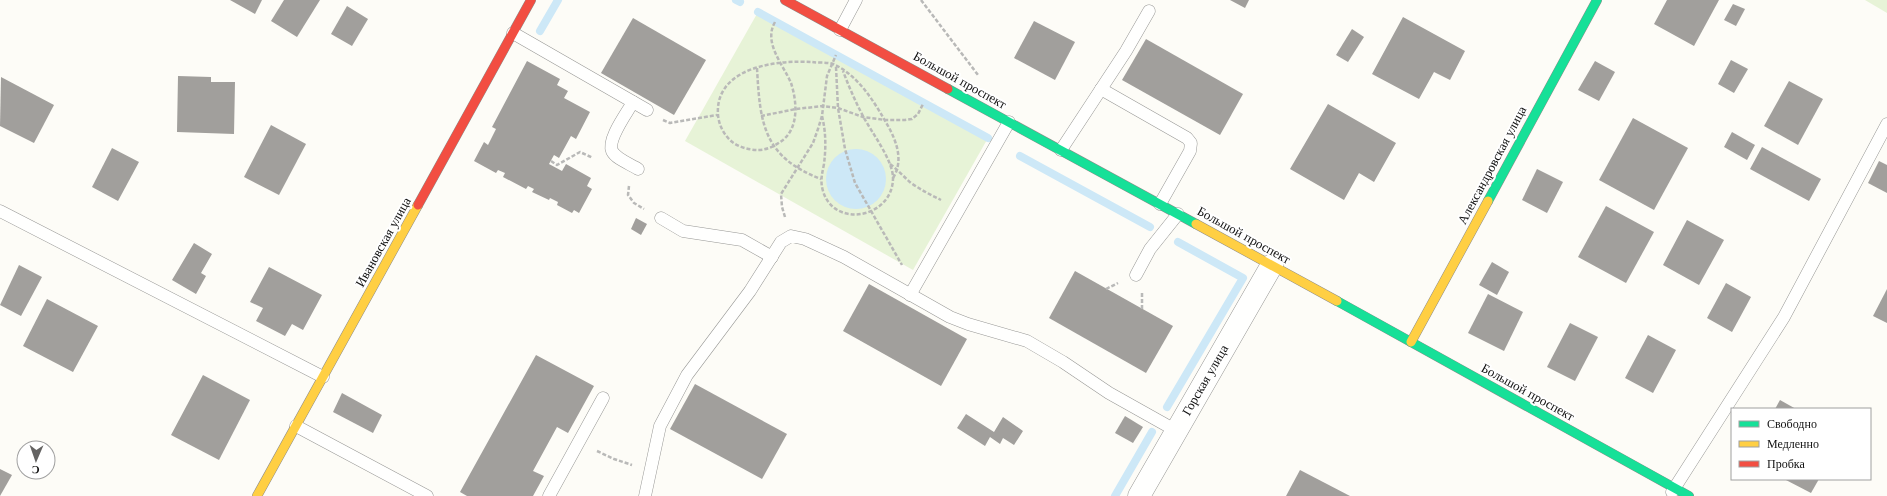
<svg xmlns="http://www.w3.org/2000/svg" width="1887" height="496" font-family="'Libre Baskerville',serif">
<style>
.green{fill:#e7f3d7}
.water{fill:#cde8f7}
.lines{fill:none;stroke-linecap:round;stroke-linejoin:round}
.stream{stroke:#cde8f7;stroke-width:8}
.building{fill:#a19f9c}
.lane-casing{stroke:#979795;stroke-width:13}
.street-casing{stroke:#979795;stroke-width:23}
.fast-casing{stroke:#8e8d8b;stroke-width:10}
.slow-casing{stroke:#8e8d8b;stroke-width:10}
.jam-casing{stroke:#8e8d8b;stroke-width:10}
.path{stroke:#b9b9b8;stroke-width:2.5;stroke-dasharray:4 2;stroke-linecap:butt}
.lane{stroke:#fffffe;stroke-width:12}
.street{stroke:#fffffe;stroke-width:22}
.fast{stroke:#16e098;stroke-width:9}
.slow{stroke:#ffcf43;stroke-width:9}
.jam{stroke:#f24e42;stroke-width:9}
.labels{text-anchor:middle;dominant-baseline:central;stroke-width:4;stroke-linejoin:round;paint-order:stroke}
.street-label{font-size:13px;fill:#111;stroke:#fff}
</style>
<rect width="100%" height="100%" fill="#fdfcf7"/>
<g class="green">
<polygon points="1865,0 1887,0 1887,13"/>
<polygon points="758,12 988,138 913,270 685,141"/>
</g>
<circle class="water" cx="856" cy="179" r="30"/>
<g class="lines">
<g class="stream">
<polyline points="736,0 740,2"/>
<polyline points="758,12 988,138"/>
<polyline points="540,31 558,0"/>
<polyline points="1020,156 1150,227"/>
<polyline points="1167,407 1243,278 1178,242"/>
<polyline points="1115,496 1152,432"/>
</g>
</g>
<g class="building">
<polygon points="230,0 262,0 255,14"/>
<polygon points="284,0 320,0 297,37 271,21"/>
<polygon points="1230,0 1249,0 1245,8"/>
<polygon points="1667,0 1719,0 1694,46 1654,24"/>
<polygon points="1733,4 1745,9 1736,26 1724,20"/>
<polygon points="347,6 368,19 352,46 331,34"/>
<polygon points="1403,17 1465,51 1450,80 1434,72 1419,99 1372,74"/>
<polygon points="633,18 706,60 674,115 601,73"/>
<polygon points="1034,21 1075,42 1055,80 1014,58"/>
<polygon points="1352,29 1364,37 1348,62 1336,55"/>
<polygon points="1146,39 1243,94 1220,135 1122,80"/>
<polygon points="1731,60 1748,69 1734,93 1718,84"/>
<polygon points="527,61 560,79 557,85 568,91 564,98 590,112 576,139 571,136 559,158 554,155 549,164 562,171 566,164 591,178 587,186 592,189 579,213 574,210 572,213 557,205 558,202 550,198 549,200 532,192 534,189 528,186 526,189 503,177 505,173 498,170 496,173 474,161 484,142 488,145 496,129 492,127"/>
<polygon points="1595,61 1615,72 1599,101 1578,90"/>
<polygon points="178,76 211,77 211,82 235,82 234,134 177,132"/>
<polygon points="1,77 54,105 34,143 0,126"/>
<polygon points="1789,81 1823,99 1798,145 1764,126"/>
<polygon points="1328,104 1396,143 1374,182 1359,173 1344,200 1290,169"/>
<polygon points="1633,118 1688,148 1654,210 1599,180"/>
<polygon points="271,125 306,144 279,195 244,177"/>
<polygon points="1732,132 1755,145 1747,160 1724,147"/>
<polygon points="1762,147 1821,179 1809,201 1750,169"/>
<polygon points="112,148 139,162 118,201 92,187"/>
<polygon points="1879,161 1887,165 1887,193 1868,183"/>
<polygon points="1537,169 1563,182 1547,213 1522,200"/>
<polygon points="1606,206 1654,232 1626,283 1578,257"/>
<polygon points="636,218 647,224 641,235 631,229"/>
<polygon points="1687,220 1724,240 1699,285 1663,265"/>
<polygon points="194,243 212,254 201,273 206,276 196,294 172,280"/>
<polygon points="1492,262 1509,272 1497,295 1479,285"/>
<polygon points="19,265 42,277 21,316 0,305"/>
<polygon points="269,267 322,295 303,330 292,324 285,336 256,321 263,308 250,302"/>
<polygon points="1075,271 1173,326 1146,373 1049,318"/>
<polygon points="1726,283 1751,297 1732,332 1707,318"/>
<polygon points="869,284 967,339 941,386 843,331"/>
<polygon points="1887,289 1887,323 1873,316"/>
<polygon points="1488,294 1523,312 1504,351 1468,333"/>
<polygon points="47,299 98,326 73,372 23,346"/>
<polygon points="1570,323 1598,337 1575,381 1547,367"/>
<polygon points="1648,335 1676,350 1653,393 1625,378"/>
<polygon points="536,355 594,386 568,433 557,427 533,471 544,476 533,496 467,496 460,492"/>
<polygon points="203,375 250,400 219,460 171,435"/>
<polygon points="695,384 787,434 762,479 670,429"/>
<polygon points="342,393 382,415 373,433 333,412"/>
<polygon points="1780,400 1796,409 1775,409"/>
<polygon points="966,414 994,432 1003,417 1023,431 1014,445 1003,438 1000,444 990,437 985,446 957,428"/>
<polygon points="1125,416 1143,427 1133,443 1115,433"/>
<polygon points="0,469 12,475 0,496"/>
<polygon points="1300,470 1350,496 1286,496"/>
<polygon points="1784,479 1819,479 1811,493"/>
</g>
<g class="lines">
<g class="lane-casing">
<g id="lane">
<polyline points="840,30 856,0"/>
<polyline points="513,33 647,110"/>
<polyline points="1101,89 1187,138 1191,143 1190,151 1160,204"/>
<path d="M633,102C627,113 607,139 612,151C616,159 630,164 638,169"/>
<polyline points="1061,150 1126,51 1149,11"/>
<polyline points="0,211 323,377"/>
<polyline points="661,218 683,231 742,240 772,257"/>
<polyline points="1136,275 1150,249 1178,214"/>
<polyline points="910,295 1009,122"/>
<polyline points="296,426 427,496"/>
<polyline points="1672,492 1784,317 1887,124"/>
<polyline points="549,496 603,398"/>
<polyline points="645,496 660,426 687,375 750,291 781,242 791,236 805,239 844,257 950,317 968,324 1027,341 1063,362 1109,393 1175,430"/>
</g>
</g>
<g class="street-casing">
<polyline id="street" points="1139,496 1272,265"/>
</g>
<g class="fast-casing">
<g id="fast">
<polyline points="948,89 1196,224"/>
<polyline points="1488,201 1597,0"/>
<polyline points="1337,301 1689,496"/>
</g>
</g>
<g class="slow-casing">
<g id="slow">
<polyline points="1196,224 1337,301"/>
<polyline points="1411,342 1488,201"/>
<polyline points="257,496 418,205"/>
</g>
</g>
<g class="jam-casing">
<g id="jam">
<polyline points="785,0 948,89"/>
<polyline points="418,205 531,0"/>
</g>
</g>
<g class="path">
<polyline points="921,0 978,75"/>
<path d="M775,22C763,43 783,64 791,83C797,101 799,127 783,140C776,145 768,150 758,150C749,150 737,147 730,140C721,131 717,120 718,107C722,66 779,60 812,62C818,63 827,62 833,64C856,74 872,98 884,119C895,137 905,159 893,178"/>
<polyline points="836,67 838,108 845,149 855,183 902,265"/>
<path d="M757,68C760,123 763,157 821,179"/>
<polyline points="761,116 796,109 823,106 838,108 863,117 885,120 905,120 912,119 918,114 923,104"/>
<path d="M822,116C826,132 826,148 824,164C822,174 820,181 823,191C834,229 893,218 893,178C893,161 873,134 864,118C856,103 849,87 843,71"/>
<polyline points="663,120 670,123 717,115"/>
<polyline points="551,161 557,165 580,152 593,158"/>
<path d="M890,164C898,170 904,177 911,183C921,190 931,195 941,200"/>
<polyline points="629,186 628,195 634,203 644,209"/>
<polyline points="785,217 782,207 781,194 813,143 818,129 822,116 827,76 836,55"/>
<polyline points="1106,289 1118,283"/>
<polyline points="1142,309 1142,293"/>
<polyline points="597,451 614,459 632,465"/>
</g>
<use href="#lane" class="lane"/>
<use href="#street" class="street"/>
<use href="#fast" class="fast"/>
<use href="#slow" class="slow"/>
<use href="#jam" class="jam"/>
</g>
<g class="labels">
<g class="street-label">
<text transform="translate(960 80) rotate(29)">Большой проспект</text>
<text transform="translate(1492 165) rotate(-62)">Александровская улица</text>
<text transform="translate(1244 235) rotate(29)">Большой проспект</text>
<text transform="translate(383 242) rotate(-61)">Ивановская улица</text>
<text transform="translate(1205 380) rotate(-60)">Горская улица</text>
<text transform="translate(1528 392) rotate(29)">Большой проспект</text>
</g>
</g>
<rect x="1731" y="408" width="140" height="72" fill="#ffffff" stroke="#a0a0a0"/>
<rect x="1739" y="421" width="20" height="6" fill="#16e098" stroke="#a0a0a0"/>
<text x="1767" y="428" font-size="12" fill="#111111">Свободно</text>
<rect x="1739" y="441" width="20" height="6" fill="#ffcf43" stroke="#a0a0a0"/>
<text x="1767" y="448" font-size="12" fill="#111111">Медленно</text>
<rect x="1739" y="461" width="20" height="6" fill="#f24e42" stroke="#a0a0a0"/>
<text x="1767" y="468" font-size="12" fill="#111111">Пробка</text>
<g transform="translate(36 460) rotate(182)"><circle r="19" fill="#ffffff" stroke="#a0a0a0"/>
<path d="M0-3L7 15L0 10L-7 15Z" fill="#646362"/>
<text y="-6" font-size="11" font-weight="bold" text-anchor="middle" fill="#111111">С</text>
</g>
</svg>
